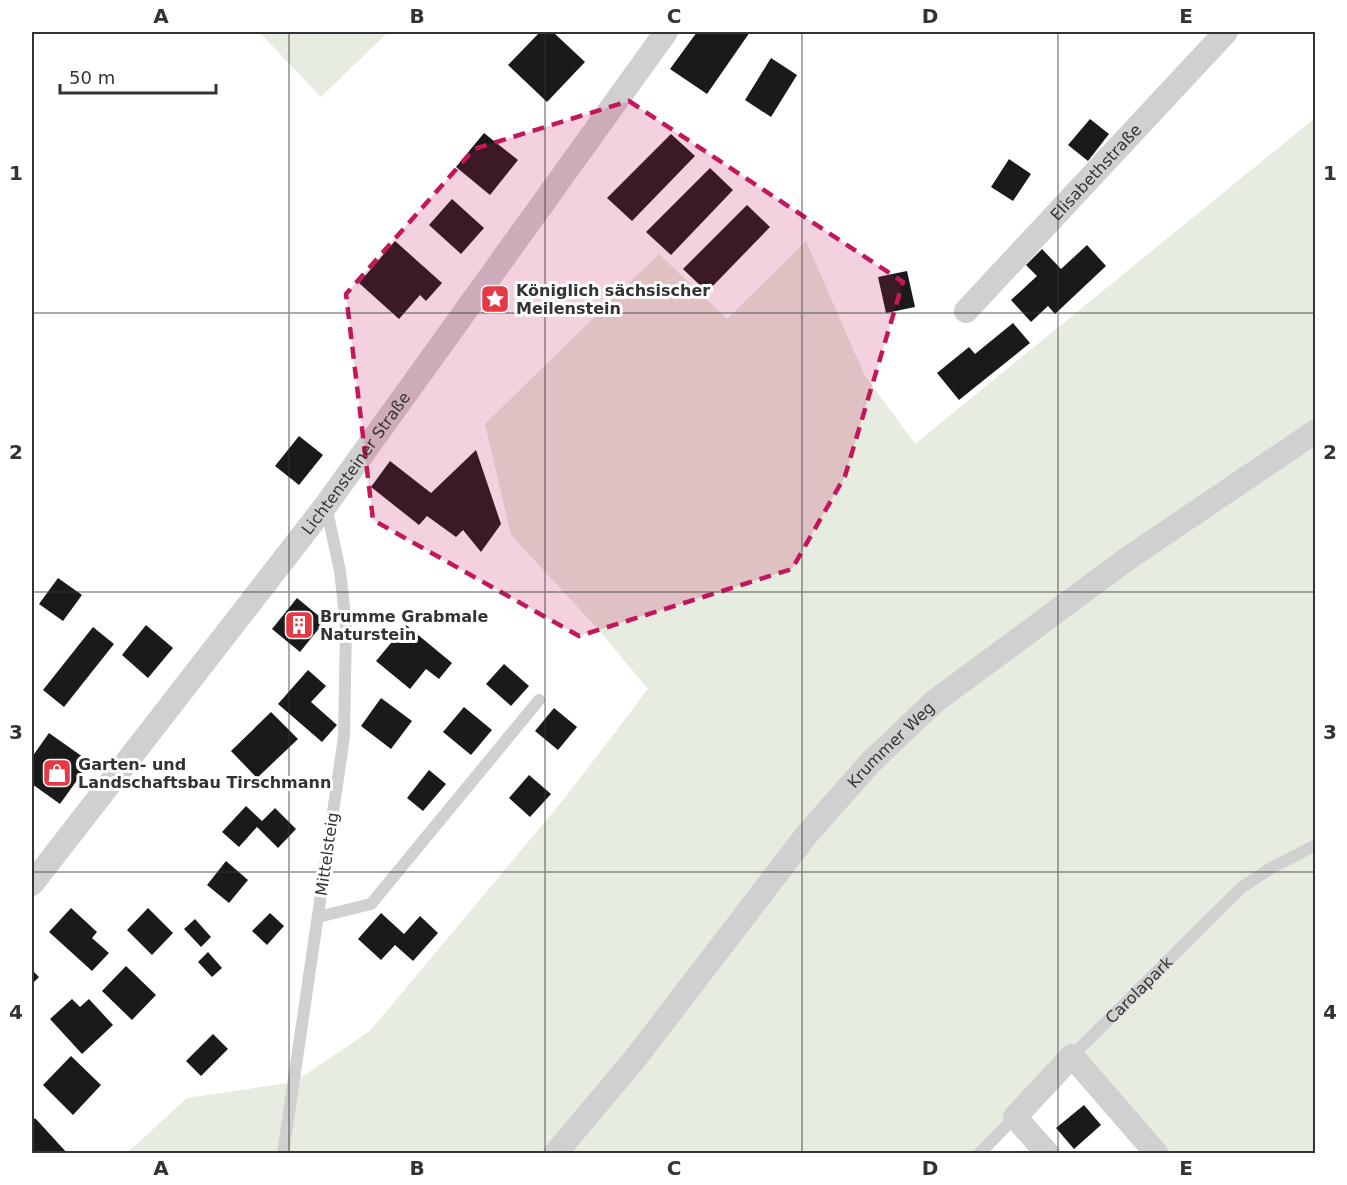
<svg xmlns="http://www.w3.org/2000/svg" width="1347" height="1185" font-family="'DejaVu Sans',sans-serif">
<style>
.green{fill:#e6ecdf}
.building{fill:#1a1a1a}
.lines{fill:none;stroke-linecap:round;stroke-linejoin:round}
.service{stroke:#d0d0d0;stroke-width:12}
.minor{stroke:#d0d0d0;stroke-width:24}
.marked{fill:#c2185b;fill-opacity:0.2;stroke:#c2185b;stroke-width:4.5;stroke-dasharray:12 8;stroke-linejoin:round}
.grid{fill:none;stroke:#333;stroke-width:1.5;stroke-opacity:0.55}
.labels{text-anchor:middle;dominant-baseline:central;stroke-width:6;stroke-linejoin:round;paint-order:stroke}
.street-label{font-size:16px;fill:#333;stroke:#fff}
.poi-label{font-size:16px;font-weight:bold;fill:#333;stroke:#fff;text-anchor:start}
.neatline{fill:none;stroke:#333;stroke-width:2}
.grid-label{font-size:20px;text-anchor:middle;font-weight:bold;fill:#333}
</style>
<rect width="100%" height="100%" fill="#fff"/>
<g class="green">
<polygon points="259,32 388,32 321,97"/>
<polygon points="1315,118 1315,1153 1161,1153 1071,1050 974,1153 126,1154 187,1098 294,1082 370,1031 564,799 648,689 597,628 511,535 485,424 659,254 727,319 806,241 864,374 915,444"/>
</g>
<g class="building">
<polygon points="540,32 553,32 585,62 547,102 508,65"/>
<polygon points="697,32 750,32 707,94 670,69"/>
<polygon points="771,58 797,75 771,117 745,100"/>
<polygon points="1090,119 1109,134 1088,161 1068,145"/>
<polygon points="484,133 518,160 490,195 456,167"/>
<polygon points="671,134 695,156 632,221 607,198"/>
<polygon points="1009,159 1031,174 1013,201 991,187"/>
<polygon points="710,168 733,190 671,255 646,232"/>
<polygon points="452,199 484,228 461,254 429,225"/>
<polygon points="747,205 770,227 707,292 683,269"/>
<polygon points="395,241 442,283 426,301 420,295 399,319 359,283"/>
<polygon points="1087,245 1106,266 1055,314 1048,306 1031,322 1011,300 1037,276 1026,265 1042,249 1061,269"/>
<polygon points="907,271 915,307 886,313 878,277"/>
<polygon points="1013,323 1030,343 959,400 937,373 969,347 975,354"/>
<polygon points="299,436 323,455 299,485 275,466"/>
<polygon points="476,450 501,524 481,552 463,530 456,537 427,516 419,525 371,487 390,461 431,493"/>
<polygon points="58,578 82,595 63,621 39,604"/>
<polygon points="297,598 325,621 300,652 272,629"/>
<polygon points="146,625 173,648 148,678 122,655"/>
<polygon points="406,625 452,663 439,679 426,669 410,689 376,661"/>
<polygon points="93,627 114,644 64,707 43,690"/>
<polygon points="504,664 529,686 511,706 486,684"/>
<polygon points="308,670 326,686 311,702 337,725 322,742 278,704"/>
<polygon points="381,698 412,721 391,749 361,726"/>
<polygon points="464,707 492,730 471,755 443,732"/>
<polygon points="554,708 577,727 558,750 535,731"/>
<polygon points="271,712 298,739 257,778 231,751"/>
<polygon points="49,733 90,762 60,804 32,784 32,757"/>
<polygon points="429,770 446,784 423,811 407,798"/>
<polygon points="529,775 551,794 530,817 509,798"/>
<polygon points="246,806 262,821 275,808 296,829 278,848 257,827 239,847 222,832"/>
<polygon points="226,861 248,880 229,903 207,885"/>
<polygon points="71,908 97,932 92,938 109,953 92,971 49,932"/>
<polygon points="148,908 173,933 152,955 127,930"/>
<polygon points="270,913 284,926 267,945 252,931"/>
<polygon points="381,913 404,934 420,916 438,933 413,961 395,945 381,960 358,939"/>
<polygon points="195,919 211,937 201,947 184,929"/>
<polygon points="208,952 222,968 212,977 198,962"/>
<polygon points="126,966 156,995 132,1020 102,991"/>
<polygon points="32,970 39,977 32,984"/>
<polygon points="72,999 80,1007 89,999 113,1025 82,1054 50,1019"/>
<polygon points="213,1034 228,1049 201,1076 186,1061"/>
<polygon points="71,1056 101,1085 73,1115 43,1085"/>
<polygon points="1084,1105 1101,1125 1074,1149 1056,1128"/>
<polygon points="35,1118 68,1154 32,1154 32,1122"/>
</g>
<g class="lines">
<g class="service">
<polyline points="318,917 371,904 539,700"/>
<path id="s1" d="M1072,1056L1241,888L1271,868L1316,845"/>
<polyline points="283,1154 344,737 346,625 340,571 326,506"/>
<polyline points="979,1154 1015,1117"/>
</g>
<g class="minor">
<path id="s2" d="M966,311L1226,32"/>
<path id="s3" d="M32,884L326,505L666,32"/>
<path id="s4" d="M555,1154L634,1060L808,833L870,763L934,702L1127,559L1316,431"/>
<polyline points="1048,1154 1015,1117 1072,1056 1157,1154"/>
</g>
</g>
<path class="marked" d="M629,101L903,282L845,476L792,569L579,636L373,520L346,294L474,149Z"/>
<path class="grid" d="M289,32V1154M545,32V1154M802,32V1154M1058,32V1154M32,313H1316M32,592H1316M32,872H1316"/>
<defs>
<g id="sight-square" transform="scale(1.5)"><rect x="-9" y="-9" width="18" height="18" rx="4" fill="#e63946" stroke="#fff"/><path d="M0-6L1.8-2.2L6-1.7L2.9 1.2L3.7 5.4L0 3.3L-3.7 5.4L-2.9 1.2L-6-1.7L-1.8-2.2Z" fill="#fff"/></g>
<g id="building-square" transform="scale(1.5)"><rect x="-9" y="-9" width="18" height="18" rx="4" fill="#e63946" stroke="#fff"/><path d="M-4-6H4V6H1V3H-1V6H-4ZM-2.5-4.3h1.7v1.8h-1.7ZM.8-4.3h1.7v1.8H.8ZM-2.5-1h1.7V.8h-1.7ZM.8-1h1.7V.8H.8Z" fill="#fff"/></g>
<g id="shop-square" transform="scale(1.5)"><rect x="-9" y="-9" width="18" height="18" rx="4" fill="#e63946" stroke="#fff"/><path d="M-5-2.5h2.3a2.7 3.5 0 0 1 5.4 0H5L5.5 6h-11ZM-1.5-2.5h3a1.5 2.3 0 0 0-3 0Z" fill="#fff"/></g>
</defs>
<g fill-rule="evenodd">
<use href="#sight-square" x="495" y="299"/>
<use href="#building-square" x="299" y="625"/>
<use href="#shop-square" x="57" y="773"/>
</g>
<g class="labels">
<g class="street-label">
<text stroke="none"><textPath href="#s2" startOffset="190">Elisabethstraße</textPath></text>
<text stroke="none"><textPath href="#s3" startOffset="531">Lichtensteiner Straße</textPath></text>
<text stroke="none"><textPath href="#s4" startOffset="530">Krummer Weg</textPath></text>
<text transform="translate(327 854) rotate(-82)">Mittelsteig</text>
<text stroke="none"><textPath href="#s1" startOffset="94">Carolapark</textPath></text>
</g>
<g class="poi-label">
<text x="516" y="290">Königlich sächsischer<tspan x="516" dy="18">Meilenstein</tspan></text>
<text x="320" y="616">Brumme Grabmale<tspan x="320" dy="18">Naturstein</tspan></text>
<text x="78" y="764">Garten- und<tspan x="78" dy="18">Landschaftsbau Tirschmann</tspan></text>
</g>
</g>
<rect width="1347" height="1185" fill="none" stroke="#ffffff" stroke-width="66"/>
<path d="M60 84v9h156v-9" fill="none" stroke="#333333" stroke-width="3"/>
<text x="69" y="84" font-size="18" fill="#333333" stroke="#ffffff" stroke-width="4.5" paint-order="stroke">50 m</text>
<rect x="33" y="33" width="1281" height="1119" class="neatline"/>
<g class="grid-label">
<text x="161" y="23">A</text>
<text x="417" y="23">B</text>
<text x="674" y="23">C</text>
<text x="930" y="23">D</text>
<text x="1186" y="23">E</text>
<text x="16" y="180">1</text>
<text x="1330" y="180">1</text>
<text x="16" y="459">2</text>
<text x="1330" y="459">2</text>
<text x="16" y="739">3</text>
<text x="1330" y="739">3</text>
<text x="16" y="1019">4</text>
<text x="1330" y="1019">4</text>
<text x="161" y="1175">A</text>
<text x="417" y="1175">B</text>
<text x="674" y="1175">C</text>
<text x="930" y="1175">D</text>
<text x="1186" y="1175">E</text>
</g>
</svg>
